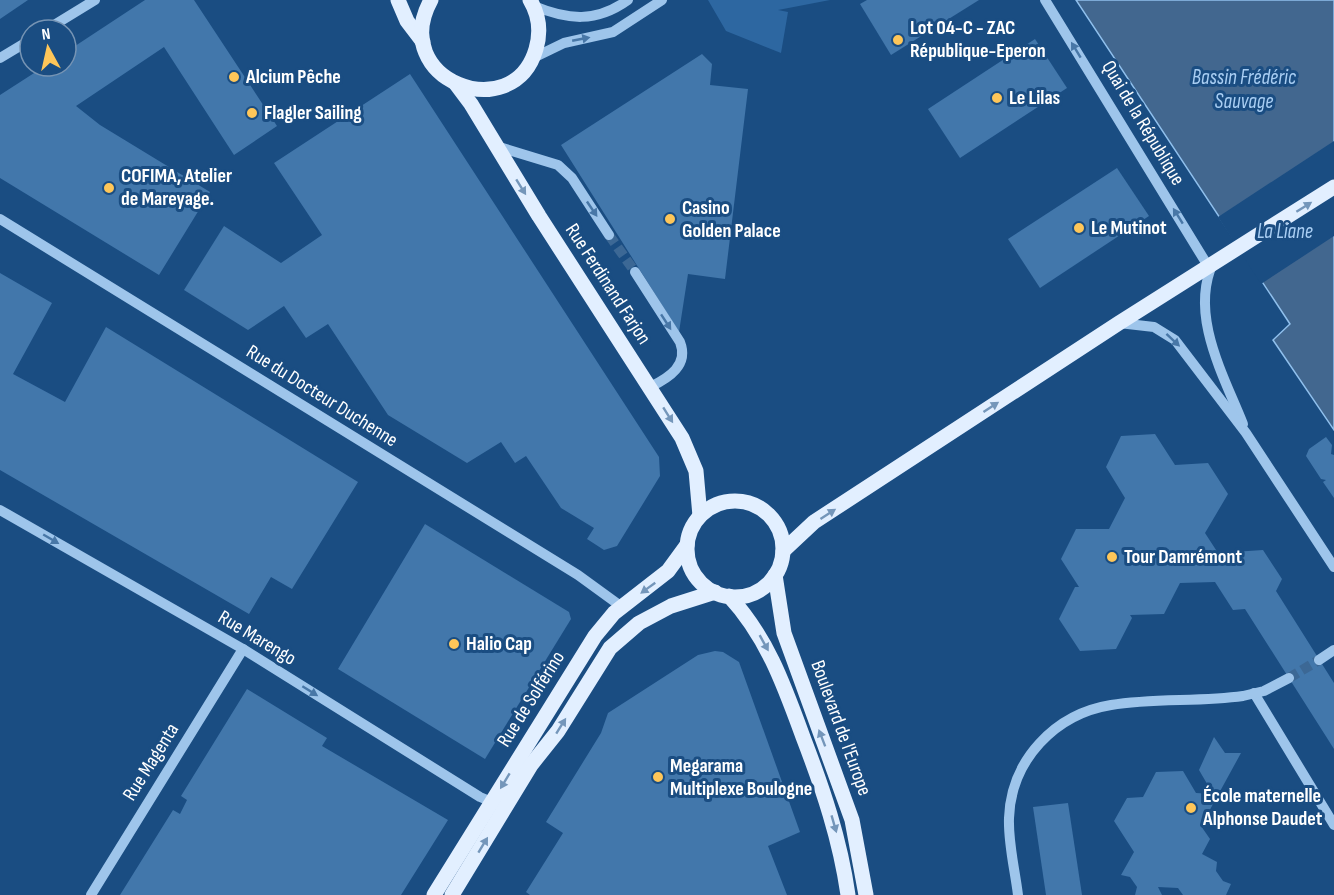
<svg xmlns="http://www.w3.org/2000/svg" width="1334" height="895" font-family="'Sofia Sans Condensed',sans-serif">
<style>
.green{fill:#2d67a1}
.water{fill:#42678f;stroke:#90c0ed;stroke-width:1.5}
.pier{fill:#1a4d82}
.building{fill:#4277ab}
.lines{fill:none;stroke-linecap:round;stroke-linejoin:round}
.minor-tunnel{stroke:#3c6895;stroke-width:10;stroke-dasharray:10 5;stroke-linecap:butt}
.minor{stroke:#9ec5eb;stroke-width:10}
.major{stroke:#e2efff;stroke-width:15}
.oneway{fill:#4877a7}
.oneway2{fill:#7496ba}
.poi-dot{fill:#fec659;stroke:#1a4d82;stroke-width:2}
.labels{text-anchor:middle;dominant-baseline:central;stroke-width:6;stroke-linejoin:round;paint-order:stroke}
.poi-label{font-size:20px;font-weight:bold;fill:#fff;stroke:#1a4d82;text-anchor:start}
.street-label{font-size:20px;fill:#fff;stroke:#1a4d82}
.water-label{font-size:21px;font-style:italic;fill:#a9cef3;stroke:#1a4d82}
</style>
<rect width="100%" height="100%" fill="#1a4d82"/>
<polygon class="green" points="708,0 830,0 778,10 788,12 781,53 726,31"/>
<polygon class="water" points="1076,0 1334,0 1334,430 1273,340 1290,324"/>
<polygon class="pier" points="1334,141 1334,236 1261,284 1218,217"/>
<g class="building">
<polygon points="0,0 28,0 0,19"/>
<polygon points="145,0 194,0 277,126 234,155 164,47 76,106 100,125 210,192 159,275 0,178 0,95 45,66 66,66 66,52"/>
<polygon points="867,0 979,0 891,55 860,4"/>
<polygon points="1035,39 1067,88 960,158 928,109"/>
<polygon points="702,54 712,64 710,85 748,89 725,279 688,274 679,332 561,145"/>
<polygon points="410,74 659,457 660,476 617,546 604,550 587,539 594,528 561,508 526,456 515,463 501,442 467,463 388,415 328,324 306,338 284,306 248,330 184,290 224,226 281,263 322,235 274,163"/>
<polygon points="1117,168 1149,216 1040,288 1008,239"/>
<polygon points="0,273 52,303 13,374 65,402 106,327 358,482 292,589 271,577 249,614 0,470"/>
<polygon points="1155,434 1175,465 1208,463 1228,494 1205,533 1218,553 1263,550 1282,579 1276,591 1334,683 1334,749 1245,609 1233,610 1215,582 1180,583 1164,614 1130,615 1132,618 1116,649 1080,651 1059,619 1075,587 1079,587 1061,559 1076,529 1109,529 1125,498 1106,467 1121,436"/>
<polygon points="1326,437 1332,445 1331,454 1334,455 1334,498 1323,482 1326,480 1321,479 1306,456 1309,449"/>
<polygon points="425,524 569,612 571,619 485,759 338,669"/>
<polygon points="715,651 723,652 739,662 800,832 768,846 787,895 530,895 526,892 563,833 546,822 601,733 608,713 698,655"/>
<polygon points="247,689 327,738 322,746 448,820 401,895 120,895 173,810 180,814 187,800 181,796"/>
<polygon points="1214,737 1225,753 1241,753 1201,826 1210,839 1202,854 1217,862 1216,871 1223,881 1231,884 1226,895 1183,895 1178,888 1158,887 1162,895 1135,895 1137,887 1130,877 1121,875 1134,852 1114,821 1127,798 1143,797 1156,772 1183,771 1196,793 1213,794 1199,770"/>
<polygon points="1068,803 1082,895 1046,895 1033,807"/>
</g>
<g class="lines">
<g class="minor-tunnel">
<polyline points="609,235 635,272"/>
<polyline points="1289,678 1319,660"/>
</g>
<g class="minor">
<polyline points="1045,0 1208,266"/>
<path d="M534,6C568,20 596,23 628,0"/>
<polyline points="46,30 95,0"/>
<polyline points="0,58 30,40"/>
<polyline points="533,58 564,43 613,32 662,0"/>
<polyline points="496,146 558,165 572,178 609,235"/>
<polyline points="0,219 578,575 622,607"/>
<path d="M1213,263C1189,315 1224,376 1243,424"/>
<path d="M635,272L680,342C689,365 669,378 650,387"/>
<polyline points="1119,323 1154,327 1175,340 1246,433 1334,567"/>
<polyline points="0,510 243,649 480,797 492,802"/>
<polyline points="1319,660 1334,650"/>
<polyline points="1254,693 1334,825"/>
<polyline points="91,895 243,649"/>
<path d="M1018,895C1015,870 1008,843 1009,818C1011,760 1055,714 1111,705C1154,698 1199,702 1243,696L1264,691L1289,678"/>
</g>
<g class="major">
<polyline points="398,0 407,21 423,42"/>
<path d="M431,0C387,80 513,128 536,49C541,32 539,15 530,0"/>
<polyline points="456,84 471,104 539,216 682,438 696,471 700,516"/>
<circle cx="735" cy="549" r="48"/>
<polyline points="783,551 814,522 1119,323 1334,187"/>
<polyline points="775,575 784,633 852,820 866,895"/>
<path d="M729,596C767,637 784,685 803,737C823,789 840,839 848,895"/>
<polyline points="434,895 595,636 614,613 668,571 687,545"/>
<polyline points="452,895 531,765 558,731 610,648 639,623 671,606 715,592"/>
</g>
</g>
<defs><path id="oneway-solid" d="M-6-.8H1V-3.2L6.5 0L1 3.2V.8H-6Z" transform="scale(1.5)"/></defs>
<g class="oneway">
<use href="#oneway-solid" transform="translate(581 39) rotate(-11)"/>
<use href="#oneway-solid" transform="translate(1076 50) rotate(-121)"/>
<use href="#oneway-solid" transform="translate(592 209) rotate(56)"/>
<use href="#oneway-solid" transform="translate(1178 216) rotate(-122)"/>
<use href="#oneway-solid" transform="translate(666 322) rotate(57)"/>
<use href="#oneway-solid" transform="translate(1173 340) rotate(43)"/>
<use href="#oneway-solid" transform="translate(51 539) rotate(30)"/>
<use href="#oneway-solid" transform="translate(310 691) rotate(32)"/>
</g>
<g class="oneway2">
<use href="#oneway-solid" transform="translate(521 187) rotate(58)"/>
<use href="#oneway-solid" transform="translate(1304 207) rotate(-32)"/>
<use href="#oneway-solid" transform="translate(991 407) rotate(-33)"/>
<use href="#oneway-solid" transform="translate(668 415) rotate(58)"/>
<use href="#oneway-solid" transform="translate(828 514) rotate(-33)"/>
<use href="#oneway-solid" transform="translate(648 588) rotate(144)"/>
<use href="#oneway-solid" transform="translate(764 643) rotate(61)"/>
<use href="#oneway-solid" transform="translate(561 726) rotate(-58)"/>
<use href="#oneway-solid" transform="translate(822 738) rotate(-111)"/>
<use href="#oneway-solid" transform="translate(505 781) rotate(121)"/>
<use href="#oneway-solid" transform="translate(834 824) rotate(74)"/>
<use href="#oneway-solid" transform="translate(483 845) rotate(-59)"/>
</g>
<g class="poi-dot">
<circle cx="898" cy="40" r="6"/>
<circle cx="234" cy="77" r="6"/>
<circle cx="997" cy="98" r="6"/>
<circle cx="252" cy="113" r="6"/>
<circle cx="109" cy="188" r="6"/>
<circle cx="670" cy="219" r="6"/>
<circle cx="1079" cy="228" r="6"/>
<circle cx="1112" cy="557" r="6"/>
<circle cx="454" cy="644" r="6"/>
<circle cx="658" cy="777" r="6"/>
<circle cx="1191" cy="808" r="6"/>
</g>
<g class="labels">
<g class="poi-label">
<text x="910" y="28">Lot 04-C - ZAC<tspan x="910" dy="23">République-Eperon</tspan></text>
<text x="246" y="77">Alcium Pêche</text>
<text x="1009" y="98">Le Lilas</text>
<text x="264" y="113">Flagler Sailing</text>
<text x="121" y="176">COFIMA, Atelier<tspan x="121" dy="23">de Mareyage.</tspan></text>
<text x="682" y="208">Casino<tspan x="682" dy="23">Golden Palace</tspan></text>
<text x="1091" y="228">Le Mutinot</text>
<text x="1124" y="557">Tour Damrémont</text>
<text x="466" y="644">Halio Cap</text>
<text x="670" y="766">Megarama<tspan x="670" dy="23">Multiplexe Boulogne</tspan></text>
<text x="1203" y="796">École maternelle<tspan x="1203" dy="23">Alphonse Daudet</tspan></text>
</g>
<g class="street-label">
<text transform="translate(1143 123) rotate(59)">Quai de la République</text>
<text transform="translate(608 284) rotate(57)">Rue Ferdinand Farjon</text>
<text transform="translate(322 396) rotate(32)">Rue du Docteur Duchenne</text>
<text transform="translate(257 638) rotate(31)">Rue Marengo</text>
<text transform="translate(531 699) rotate(-58)">Rue de Solférino</text>
<text transform="translate(841 728) rotate(70)">Boulevard de l'Europe</text>
<text transform="translate(151 762) rotate(-58)">Rue Magenta</text>
</g>
<g class="water-label">
<text x="1244" y="77">Bassin Frédéric<tspan x="1244" dy="24">Sauvage</tspan></text>
<text x="1285" y="231">La Liane</text>
</g>
</g>
<g transform="translate(48 48) rotate(352)"><circle r="28" fill="#1a4d82" stroke="#7694b4" stroke-width="1.5"/>
<path d="M0-4.5L10 22L0 15L-10 22Z" fill="#fec659"/>
<text y="-9" font-size="16" font-weight="bold" text-anchor="middle" fill="#ffffff">N</text>
</g>
</svg>
